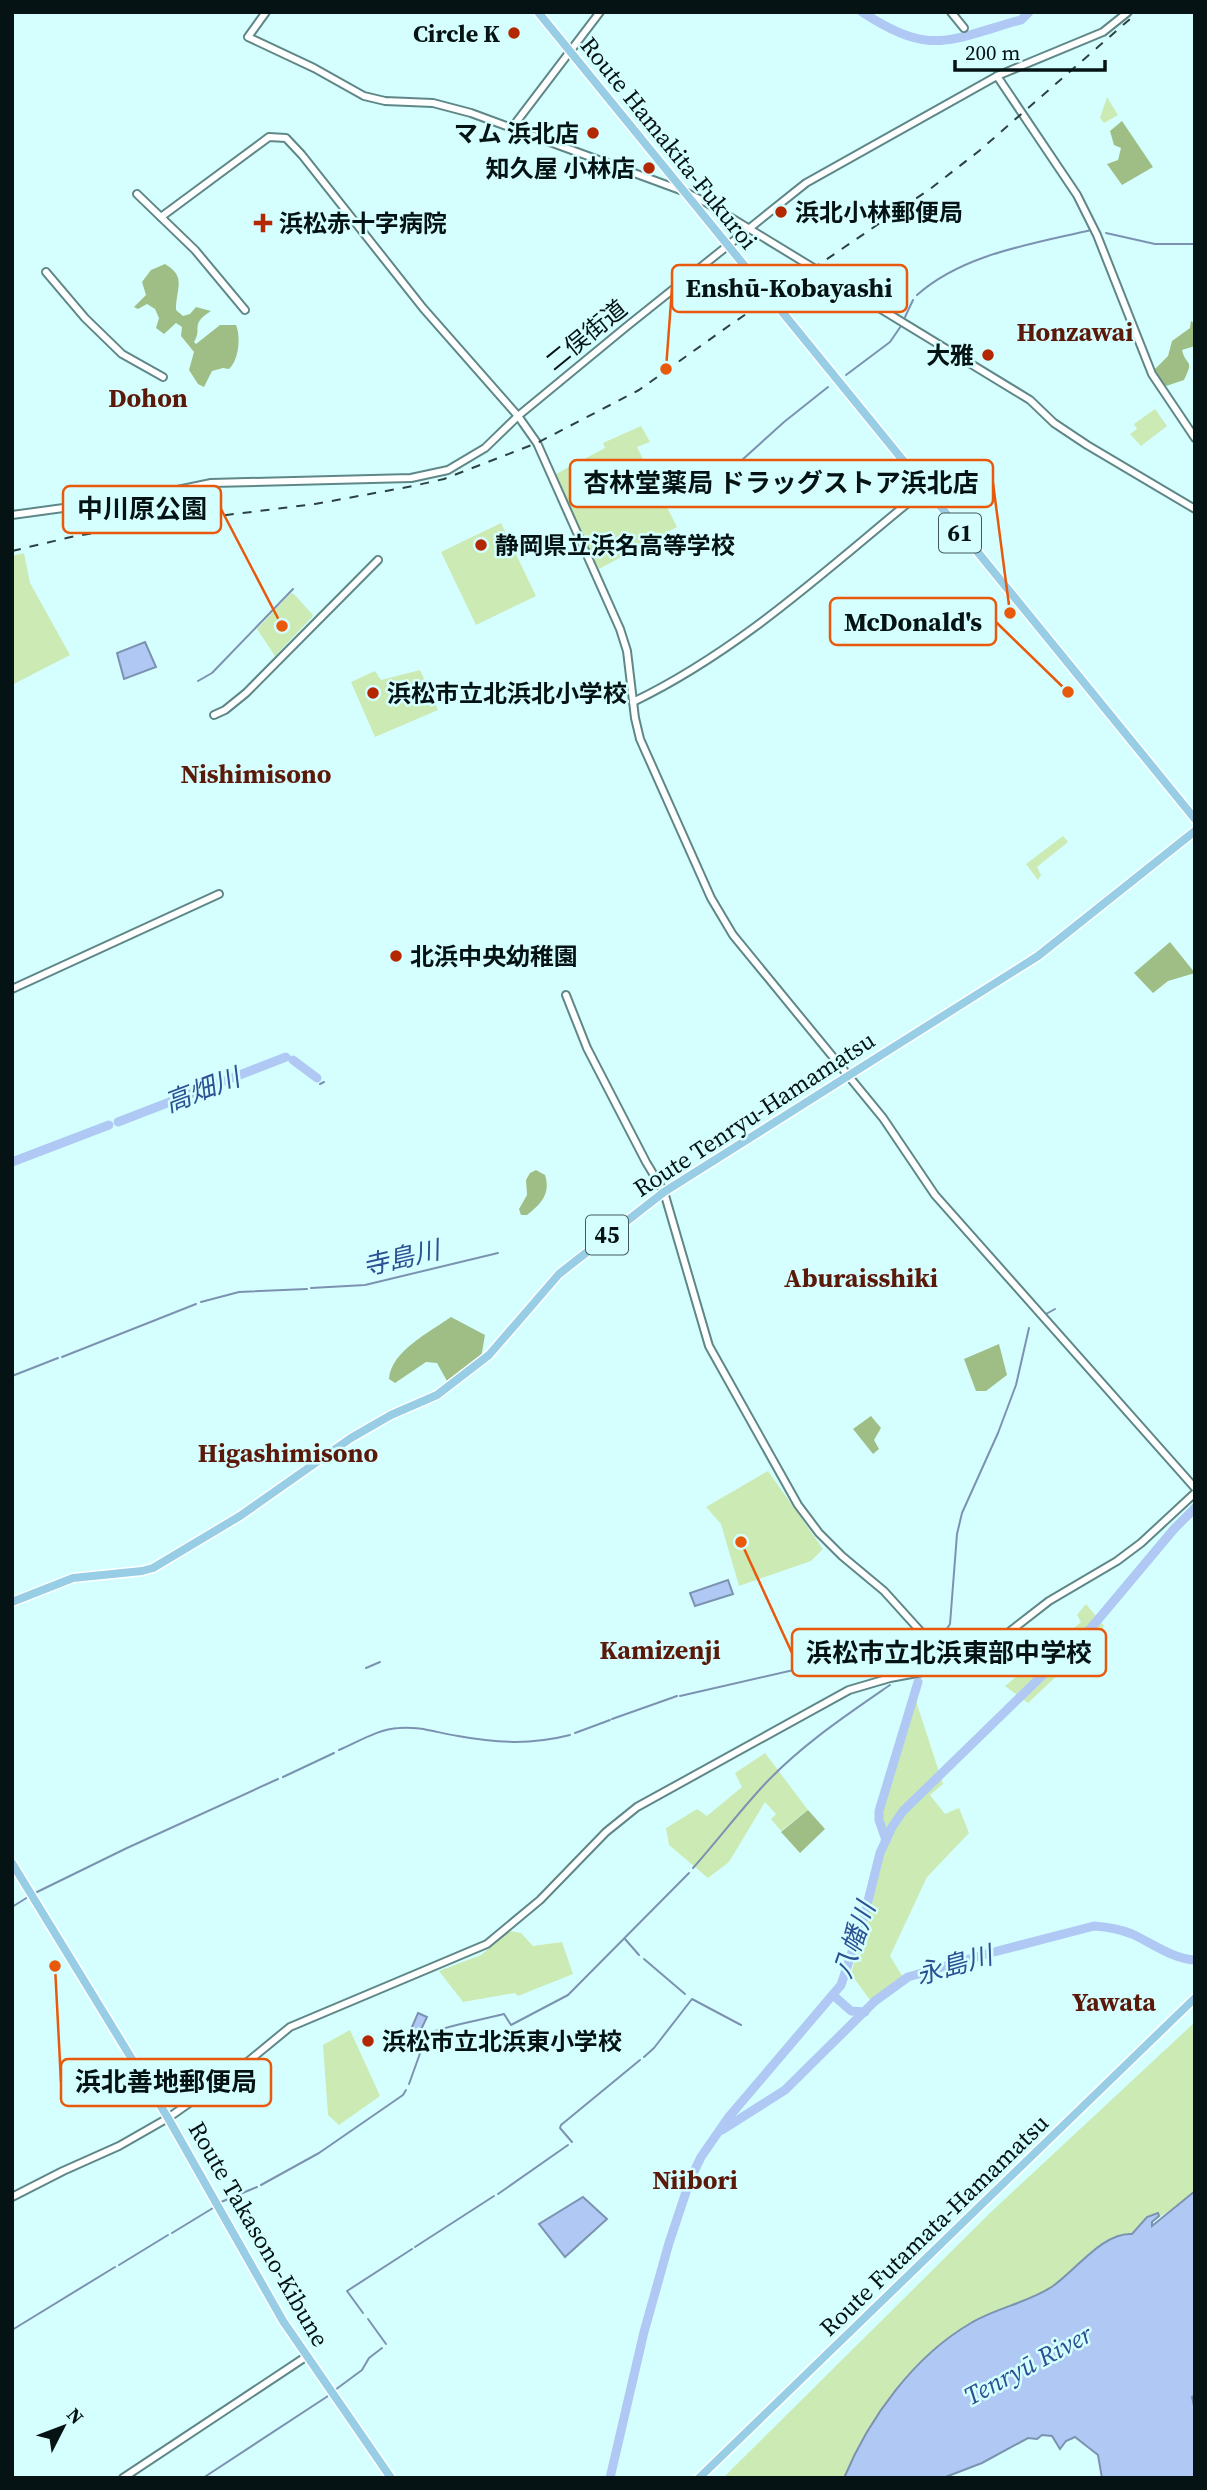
<svg xmlns="http://www.w3.org/2000/svg" width="1207" height="2490" font-family="'Source Serif 4','Noto Sans JP',serif">
<style>
.green{fill:#cceab4}
.forest{fill:#9fbe85}
.water{fill:#afc9f4;stroke:#7c92b1;stroke-width:2}
.lines{fill:none;stroke-linecap:round;stroke-linejoin:round}
.stream{stroke:#7c92b1;stroke-width:2}
.river{stroke:#afc9f4;stroke-width:9}
.minor-casing{stroke:#608787;stroke-width:10}
.major-casing{stroke:#fff;stroke-width:11}
.minor{stroke:#fff;stroke-width:6}
.major{stroke:#98cee5;stroke-width:8}
.rail{stroke:#2d4142;stroke-width:2;stroke-dasharray:9 9;stroke-linecap:butt}
.poi-dot{fill:#b32800;stroke:#d5ffff;stroke-width:2.5}
.labels{text-anchor:middle;dominant-baseline:central;stroke-width:5;stroke-linejoin:round;paint-order:stroke}
.shield{fill:#d5ffff;stroke:#435a5a;stroke-width:2}
.shield-label{font-size:23px;font-weight:bold;fill:#051314}
.poi-label{font-size:24px;font-weight:bold;fill:#051314;stroke:#d5ffff;text-anchor:start}
.street-label{font-size:24px;fill:#051314;stroke:#d5ffff}
.neighbourhood-label{font-size:26px;font-weight:bold;fill:#5b190a;stroke:#d5ffff}
.water-label{font-size:26px;font-style:italic;fill:#2c5192;stroke:#d5ffff}
.leader{fill:none;stroke:#e8590c;stroke-width:2.5}
.callout-dot{fill:#e8590c;stroke:#d5ffff;stroke-width:2.5}
.callout{fill:#d5ffff;stroke:#e8590c;stroke-width:2.5}
.callout-label{font-size:26px;text-anchor:middle;font-weight:bold;fill:#051314}
</style>
<rect width="100%" height="100%" fill="#d5ffff"/>
<g class="green">
<polygon points="1107,97 1118,115 1104,123 1100,118"/>
<polygon points="1155,409 1167,426 1141,446 1130,434 1137,429 1134,424"/>
<polygon points="641,426 650,442 637,447 677,527 599,569 554,475 605,448 603,443"/>
<polygon points="501,523 536,596 476,625 441,552"/>
<polygon points="24,553 30,583 70,655 12,685 12,556"/>
<polygon points="291,593 294,594 313,615 312,617 275,656 257,629"/>
<polygon points="420,670 438,710 375,737 351,682 375,671 381,680"/>
<polygon points="1063,836 1068,842 1037,867 1041,875 1038,880 1026,864"/>
<polygon points="768,1471 823,1549 811,1561 739,1586 721,1524 706,1507"/>
<polygon points="1086,1604 1104,1626 1083,1651 1028,1703 1005,1686 1081,1622 1077,1615"/>
<polygon points="915,1698 943,1784 930,1795 945,1814 959,1808 969,1833 927,1877 890,1956 904,1979 870,2000 851,1974 882,1863 880,1814"/>
<polygon points="765,1753 808,1810 781,1831 771,1819 776,1814 765,1802 729,1862 708,1878 669,1845 666,1828 697,1809 707,1816 742,1787 735,1773"/>
<polygon points="510,1931 521,1933 533,1946 562,1942 573,1974 518,1996 515,1993 463,2002 439,1971 481,1955"/>
<polygon points="1195,2022 1195,2194 1053,2286 929,2356 847,2478 723,2478 991,2212"/>
<polygon points="350,2030 380,2096 339,2125 328,2115 323,2045"/>
</g>
<g class="forest">
<polygon points="1122,121 1153,167 1122,185 1107,164 1118,160 1121,148 1114,145 1110,131"/>
<path d="M165,264C187,277 176,288 176,310L183,316L190,314L196,307L211,311C189,325 203,328 194,342L196,344L220,325H236C241,337 239,360 229,369L223,368L212,371L204,387L198,384L189,370L194,352L181,336L182,327L176,323L164,334L156,328L159,318L155,309L147,304L138,309L134,307L146,295L142,282L151,270Z"/>
<path d="M1191,321L1195,324V346L1182,350C1186,367 1195,358 1184,380L1163,387L1155,369L1168,356L1172,341L1190,328Z"/>
<polygon points="1170,942 1195,973 1168,981 1153,993 1134,973"/>
<path d="M536,1170L545,1175C551,1194 541,1204 527,1215H521L519,1209L527,1195L526,1180L530,1173Z"/>
<path d="M451,1317L485,1335L481,1358L447,1381L437,1363L426,1362L395,1383L389,1379C391,1351 430,1332 451,1317Z"/>
<polygon points="999,1344 1007,1375 986,1391 976,1391 964,1359"/>
<polygon points="871,1416 881,1428 874,1440 879,1449 873,1454 853,1429"/>
<polygon points="808,1810 825,1829 800,1853 781,1832"/>
</g>
<g class="water">
<polygon points="145,642 156,667 124,679 117,653"/>
<polygon points="728,1580 733,1594 695,1606 690,1593"/>
<polygon points="418,2013 427,2017 417,2038 409,2034"/>
<path d="M1195,2191V2395L1192,2397L1195,2410V2478H1102L1098,2455L1075,2437L1066,2441L1060,2449L1052,2436L1042,2435L1037,2439L1028,2438L982,2463L943,2478H844C869,2418 914,2356 971,2323C996,2308 1030,2302 1053,2286C1076,2270 1103,2232 1132,2234L1147,2217L1158,2213L1159,2216L1152,2222V2226Z"/>
<polygon points="583,2197 607,2219 565,2257 539,2224"/>
</g>
<g class="lines">
<g class="stream">
<polyline points="1106,233 1155,244 1195,244"/>
<path d="M917,295C963,254 1032,244 1091,230"/>
<polyline points="905,317 913,300"/>
<polyline points="846,375 890,342 901,326"/>
<polyline points="690,507 784,422 828,387"/>
<polyline points="198,681 212,673 293,589"/>
<polyline points="320,1084 324,1082"/>
<polyline points="311,1288 365,1285 498,1253"/>
<polyline points="201,1302 239,1292 307,1289"/>
<polyline points="1046,1314 1055,1309"/>
<polyline points="62,1357 196,1304"/>
<polyline points="12,1376 58,1358"/>
<polyline points="940,1639 950,1624 957,1534 962,1513 998,1433 1016,1385 1029,1328"/>
<polyline points="932,1648 937,1644"/>
<polyline points="366,1668 380,1662"/>
<polyline points="680,1696 833,1661 844,1657 873,1635"/>
<polyline points="612,1719 677,1696"/>
<polyline points="575,1733 610,1720"/>
<path d="M339,1750C358,1742 378,1729 399,1728C419,1726 438,1733 458,1736C496,1743 531,1745 570,1735"/>
<polyline points="283,1777 334,1753"/>
<path d="M693,1868C717,1841 739,1812 763,1786C800,1746 845,1716 890,1685"/>
<polyline points="35,1893 127,1848 278,1779"/>
<polyline points="12,1907 28,1897"/>
<polyline points="625,1939 639,1955"/>
<polyline points="644,1959 685,1994"/>
<polyline points="644,2057 654,2048 692,1999 741,2025"/>
<path d="M409,2084L427,2034C452,2024 478,2021 504,2014L511,2025L568,1995L689,1873"/>
<polyline points="572,2142 560,2128 561,2125 640,2060"/>
<polyline points="261,2185 319,2153 403,2095 406,2090"/>
<polyline points="498,2194 568,2145"/>
<polyline points="221,2202 257,2187"/>
<polyline points="172,2233 213,2208"/>
<polyline points="415,2247 494,2196"/>
<polyline points="119,2265 168,2235"/>
<polyline points="363,2313 347,2291 412,2249"/>
<polyline points="368,2319 386,2344"/>
<polyline points="12,2330 115,2267"/>
<polyline points="335,2390 362,2370 369,2358 382,2348"/>
<polyline points="203,2478 328,2396"/>
</g>
<g class="river">
<path d="M862,12C927,54 943,43 1013,22L1021,20L1029,12"/>
<polyline points="293,1060 317,1078"/>
<polyline points="118,1122 286,1057"/>
<polyline points="12,1162 109,1125"/>
<polyline points="922,1669 925,1657 932,1648"/>
<polyline points="886,1840 879,1820 879,1811 918,1682"/>
<polyline points="833,1995 851,2011 865,2012"/>
<path d="M722,2130L785,2090L875,2001L908,1977L990,1953L1094,1926C1107,1927 1120,1929 1132,1934C1152,1943 1173,1959 1195,1960"/>
<polyline points="610,2478 644,2332 669,2243 690,2180 701,2157 728,2118 841,1985 865,1913 880,1853 892,1827 903,1811 1091,1628 1174,1529 1195,1508"/>
</g>
<g class="minor-casing">
<g id="minor">
<polyline points="266,12 248,37 314,68 364,96 385,101 433,103 471,113 683,191 707,203 1030,400 1054,423 1087,445 1195,509"/>
<polyline points="951,12 964,28"/>
<polyline points="997,76 1077,195 1097,235 1152,374 1195,438"/>
<polyline points="511,129 600,12"/>
<polyline points="137,194 195,250 245,310"/>
<polyline points="161,217 269,137 286,138 302,155 423,308 518,416 537,443 620,629 627,651 635,718 640,739 711,898 733,935 883,1118 935,1195 1195,1488"/>
<polyline points="46,272 85,318 122,354 163,377"/>
<polyline points="12,515 144,497 211,483 411,478 448,470 485,448 518,416 626,327 806,183 997,76 1103,32 1128,12"/>
<path d="M633,702C743,649 831,565 925,489"/>
<polyline points="214,715 225,710 246,693 378,560"/>
<polyline points="12,989 219,894"/>
<polyline points="566,995 587,1048 646,1162 664,1192 709,1346 798,1505 819,1533 842,1556 884,1591 922,1633 969,1660"/>
<polyline points="12,2197 63,2171 119,2146 168,2118 245,2064 290,2027 487,1944 540,1900 606,1832 637,1807 849,1690 890,1678 949,1667 969,1660 986,1650 1049,1601 1117,1561 1141,1543 1195,1493"/>
<polyline points="123,2478 307,2356"/>
</g>
</g>
<g class="major-casing">
<g id="major">
<polyline points="538,12 1195,819"/>
<polyline points="12,1602 73,1578 142,1571 153,1568 240,1516 351,1438 391,1415 437,1395 489,1355 559,1274 664,1192 1038,956 1195,831"/>
<polyline points="12,1863 168,2118 283,2321 391,2478"/>
<polyline points="699,2478 1195,1998"/>
</g>
</g>
<use href="#minor" class="minor"/>
<use href="#major" class="major"/>
<polyline class="rail" points="12,551 71,537 122,528 315,504 413,486 444,479 537,443 639,390 730,325 930,189 979,151 1138,12"/>
</g>
<g class="poi-dot">
<circle cx="514" cy="33" r="7"/>
<circle cx="593" cy="133" r="7"/>
<circle cx="649" cy="168" r="7"/>
<circle cx="781" cy="212" r="7"/>
<path d="M259.5 212.5h7v7h7v7h-7v7h-7v-7h-7v-7h7z"/>
<circle cx="988" cy="355" r="7"/>
<circle cx="481" cy="545" r="7"/>
<circle cx="373" cy="693" r="7"/>
<circle cx="396" cy="956" r="7"/>
<circle cx="368" cy="2041" r="7"/>
</g>
<g class="labels">
<g class="shield">
<rect x="939" y="513.5" width="42" height="39" rx="5"/>
<rect x="586" y="1215.5" width="42" height="39" rx="5"/>
</g>
<g class="shield-label">
<text x="960" y="533">61</text>
<text x="607" y="1235">45</text>
</g>
<g class="poi-label">
<text x="500" y="33" text-anchor="end">Circle K</text>
<text x="579" y="133" text-anchor="end">マム 浜北店</text>
<text x="635" y="168" text-anchor="end">知久屋 小林店</text>
<text x="795" y="212">浜北小林郵便局</text>
<text x="279" y="223">浜松赤十字病院</text>
<text x="974" y="355" text-anchor="end">大雅</text>
<text x="495" y="545">静岡県立浜名高等学校</text>
<text x="387" y="693">浜松市立北浜北小学校</text>
<text x="410" y="956">北浜中央幼稚園</text>
<text x="382" y="2041">浜松市立北浜東小学校</text>
</g>
<g class="street-label">
<text transform="translate(669 143) rotate(51)">Route Hamakita-Fukuroi</text>
<text transform="translate(586 335) rotate(-39)">二俣街道</text>
<text transform="translate(754 1114) rotate(-33)">Route Tenryu-Hamamatsu</text>
<text transform="translate(934 2225) rotate(-44)">Route Futamata-Hamamatsu</text>
<text transform="translate(259 2234) rotate(60)">Route Takasono-Kibune</text>
</g>
<g class="neighbourhood-label">
<text x="1075" y="332">Honzawai</text>
<text x="148" y="398">Dohon</text>
<text x="256" y="774">Nishimisono</text>
<text x="861" y="1278">Aburaisshiki</text>
<text x="288" y="1453">Higashimisono</text>
<text x="660" y="1650">Kamizenji</text>
<text x="1114" y="2002">Yawata</text>
<text x="695" y="2180">Niibori</text>
</g>
<g class="water-label">
<text transform="translate(202 1090) rotate(-21)">高畑川</text>
<text transform="translate(401 1258) rotate(-13)">寺島川</text>
<text transform="translate(854 1940) rotate(-71)">八幡川</text>
<text transform="translate(954 1965) rotate(-16)">永島川</text>
<text transform="translate(1028 2365) rotate(-28)">Tenryū River</text>
</g>
</g>
<path class="leader" d="M666 369L672 288M1010 613L993 483M282 626L221 509M1068 692L996 622M741 1542L792 1653M55 1966L61 2082"/>
<g class="callout-dot">
<circle cx="666" cy="369" r="7"/>
<circle cx="1010" cy="613" r="7"/>
<circle cx="282" cy="626" r="7"/>
<circle cx="1068" cy="692" r="7"/>
<circle cx="741" cy="1542" r="7"/>
<circle cx="55" cy="1966" r="7"/>
</g>
<g class="callout">
<rect x="672" y="265" width="235" height="47" rx="7"/>
<rect x="570" y="460" width="423" height="47" rx="7"/>
<rect x="63" y="486" width="158" height="47" rx="7"/>
<rect x="830" y="598" width="166" height="47" rx="7"/>
<rect x="792" y="1629" width="314" height="47" rx="7"/>
<rect x="61" y="2059" width="210" height="47" rx="7"/>
</g>
<g class="callout-label">
<text x="789" y="297">Enshū-Kobayashi</text>
<text x="781" y="492">杏林堂薬局 ドラッグストア浜北店</text>
<text x="142" y="518">中川原公園</text>
<text x="913" y="631">McDonald's</text>
<text x="949" y="1662">浜松市立北浜東部中学校</text>
<text x="166" y="2091">浜北善地郵便局</text>
</g>
<rect width="1207" height="2490" fill="none" stroke="#051314" stroke-width="28"/>
<g transform="translate(63 2427) rotate(48)" stroke="#d5ffff" stroke-width="5" paint-order="stroke">
<path d="M0-5L12 26L0 18L-12 26Z" fill="#051314"/>
<text y="-10" font-size="19" font-weight="bold" text-anchor="middle" fill="#051314">N</text>
</g>
<path d="M955 60v10h150v-10" fill="none" stroke="#051314" stroke-width="3.5"/>
<text x="965" y="60" font-size="21" fill="#051314" stroke="#d5ffff" stroke-width="5" paint-order="stroke">200 m</text>
</svg>
